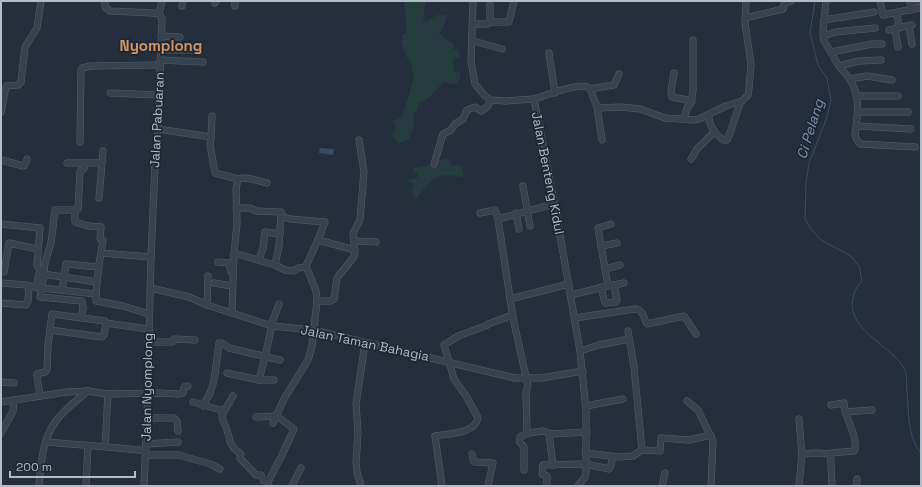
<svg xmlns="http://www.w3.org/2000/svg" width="922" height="487" font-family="'Space Grotesk',sans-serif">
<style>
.green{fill:#263c3f}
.water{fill:#394c67}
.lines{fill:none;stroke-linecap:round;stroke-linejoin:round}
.stream{stroke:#394c67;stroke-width:1}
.minor-casing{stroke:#565f6c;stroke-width:7}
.minor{stroke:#38414e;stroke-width:6}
.labels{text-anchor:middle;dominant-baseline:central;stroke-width:3.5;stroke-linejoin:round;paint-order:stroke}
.street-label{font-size:13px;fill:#b4bcc9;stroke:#1d2633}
.water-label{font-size:14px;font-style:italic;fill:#7c92b1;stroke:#1d2633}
.quarter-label{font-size:15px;font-weight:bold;fill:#d59563;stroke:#1d2633}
</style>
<rect width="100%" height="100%" fill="#242f3e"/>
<g class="green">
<path d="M404,1H426L423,20L425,21L426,24C432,17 437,13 447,15L444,26L441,28V32L439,33V35H442L444,38L453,43L454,50H458L460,57C456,58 453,58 452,64L455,68L453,71L460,73V78L456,84H451L444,81L430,97L418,104L417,110L413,114C416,123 413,131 408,140L398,143L392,135L396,127L392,121L401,118L403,114L414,78L411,63L406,56L402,42V35L407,32Z"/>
<path d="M449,158L451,166L457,165L462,166L464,177C458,178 454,175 448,175C434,173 423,190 416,200L412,191L414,184L406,180L417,178L418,173L412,172L414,168L437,164L436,161Z"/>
</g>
<polygon class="water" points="320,148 334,149 333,155 319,153"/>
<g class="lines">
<path class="stream" d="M815,1L810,33L818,65L827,78L831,100L827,117L809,163L806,183L805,219L811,229L821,240L851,256L859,266L862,281C859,285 855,289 854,294C842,328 890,344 904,368C908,375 906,384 907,392C909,413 907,436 921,453"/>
<g class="minor-casing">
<g id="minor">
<polyline points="105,1 105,7 110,11 153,13 159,14 162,19 158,129 155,165 151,257 147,418 144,486"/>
<polyline points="473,1 471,61 475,84 484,95 491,100 505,101 534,99 556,212 580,351 586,410 586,473 585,477 578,486"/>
<polyline points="826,1 823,31 824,41 839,66 859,61 881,60"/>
<polyline points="880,1 883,15 919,8"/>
<polyline points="910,1 911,10"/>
<polyline points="215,3 216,1"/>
<polyline points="910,3 919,1"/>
<polyline points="182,6 183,1"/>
<polyline points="235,6 235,1"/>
<polyline points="897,13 899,28"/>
<polyline points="159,14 162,1"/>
<polyline points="745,18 783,9 784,4 791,1"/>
<polyline points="824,20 874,12"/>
<polyline points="490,22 490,5"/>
<polyline points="473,24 488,24 490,22 509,22 514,1"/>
<polyline points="909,26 912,44"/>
<polyline points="895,29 898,47"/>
<polyline points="889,30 912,25"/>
<polyline points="161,36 180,37"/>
<polyline points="823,36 836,32 875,28"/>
<polyline points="473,41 502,49"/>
<polyline points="161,50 194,50"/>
<polyline points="831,52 872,44 882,44"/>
<polyline points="549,53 555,93"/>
<polyline points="160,60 203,62"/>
<path d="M839,66C843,71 849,77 852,83C861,100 857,118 855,135L857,140L860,144L915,147"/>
<polyline points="674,73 671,91 672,97 692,101"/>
<polyline points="850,79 867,76 892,80"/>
<polyline points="590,89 614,85 619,74"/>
<polyline points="110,93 159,95"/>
<polyline points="857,96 898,96"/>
<path d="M534,99C544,96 582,81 589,88C594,94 593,103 599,108L621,107L640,109L665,118L694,120L699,119L726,106L742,101L748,95L749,89L751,64L745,23L746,1"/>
<polyline points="597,107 602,140"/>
<polyline points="1,112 6,86 18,85 21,82 25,47 37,28 41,1"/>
<polyline points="858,112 908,112"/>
<polyline points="708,115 711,126 715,132"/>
<polyline points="684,119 687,108 691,103 693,90 693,40"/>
<polyline points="857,126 911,129"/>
<polyline points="158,129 211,137 210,145 215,173 238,179 236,189 237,224 234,253 232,313"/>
<polyline points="211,137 212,116"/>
<polyline points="80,142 81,70 82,68 91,66 160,65"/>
<polyline points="691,159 697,149 714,132 723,140 727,140 730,133 740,103"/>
<polyline points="1,160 23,166 25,165 27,159"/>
<polyline points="67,163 85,163"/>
<polyline points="434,164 443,134 451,130 455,124 463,119 467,110 475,107 481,111 487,107 491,100"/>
<path d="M238,179C247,176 258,181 267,183"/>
<polyline points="523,186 530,226"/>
<polyline points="99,198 103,151"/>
<polyline points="554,204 498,219 513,318 528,386 526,391 527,431 529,433 543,431 551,434 587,432"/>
<polyline points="236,208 250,208 256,211 281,212 279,246 275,265"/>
<polyline points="75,210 78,209 80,172 81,170 84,169 85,163 102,163"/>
<polyline points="480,213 495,210 498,219"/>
<polyline points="516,213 519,229"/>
<polyline points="281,216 290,219 325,222 318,240 306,266 316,291 317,301"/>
<polyline points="1,224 40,228 37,265 40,270 36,287"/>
<polyline points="318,240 355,250"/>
<polyline points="354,241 376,242"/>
<polyline points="601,246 617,243"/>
<polyline points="234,253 275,265 285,270 294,271 298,268 306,267"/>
<polyline points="259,260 263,248 265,232 280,234"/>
<polyline points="218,262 229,263 231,272"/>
<polyline points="605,269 620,265"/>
<polyline points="1,271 4,272 9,243 37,249"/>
<polyline points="43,274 97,282"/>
<polyline points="1,283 27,285 29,287 28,301 26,305 1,303"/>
<polyline points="214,283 232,286"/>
<polyline points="614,285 624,283"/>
<polyline points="29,286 42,288 45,263 51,243 55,210 75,210 75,222 88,226 101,227 100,239 103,240 101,253 151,257"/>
<polyline points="601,287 605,303 616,302 617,300 614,285 608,286"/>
<polyline points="151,288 189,297 207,305 272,326 313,330 515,378 541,378 583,371"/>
<polyline points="62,290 66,264 98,267"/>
<polyline points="96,294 96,301 123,306 149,314"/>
<polyline points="571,295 608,286 598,228 611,224"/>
<polyline points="510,299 569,284"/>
<polyline points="207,305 208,276"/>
<polyline points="81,317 83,308 82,301 40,297 42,288 96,294 99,264 101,253"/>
<path d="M575,318L635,309C644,310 643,317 647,324L684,316L696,334"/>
<polyline points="106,323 148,329"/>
<polyline points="628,331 634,367 642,450"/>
<polyline points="148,342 173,342 174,339 195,340"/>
<polyline points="580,351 599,345 629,339"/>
<polyline points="227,373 259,380 265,357 273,320 279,304"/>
<polyline points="259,380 274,380"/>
<polyline points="1,382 14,383"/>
<polyline points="40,396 37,376 37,374 45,372 47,370 48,345 52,314 105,321 106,323 104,335 102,337 50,330"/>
<path d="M233,396L222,415C222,420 224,423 226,427C230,439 229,447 241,454L240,458L256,475H261L263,480L268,482L269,486"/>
<polyline points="687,401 698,410 713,441 711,486"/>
<polyline points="1,402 67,392 88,391 108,394 160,393 179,394 183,393 184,387 188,386"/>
<polyline points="193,402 224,411"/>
<path d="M831,405L844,403C845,420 857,433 855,450L854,451L831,453C830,457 832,480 832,486"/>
<polyline points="203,406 210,393 214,381 219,343 222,343 229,348 280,360"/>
<polyline points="586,406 623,399"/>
<polyline points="845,412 872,410"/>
<polyline points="256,417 277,416 294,429 282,455 268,482"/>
<polyline points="147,418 174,418 177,421 178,431"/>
<polyline points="799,419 802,454 799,486"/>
<polyline points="273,423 284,399 308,360 312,346 317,301 330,301 334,299 337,278 353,258 355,253 353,234 360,219 364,172 359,140"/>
<polyline points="1,433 13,411 14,400"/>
<polyline points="549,434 553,465"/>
<path d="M46,442C79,445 112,447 146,451"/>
<polyline points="146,444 178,442"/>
<polyline points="105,446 108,394"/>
<polyline points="586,453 618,457 633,456 642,450 660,451 661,438 689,440 711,435"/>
<polyline points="472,454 474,462 493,463 488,486"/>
<polyline points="802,454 815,453 831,454"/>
<polyline points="146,455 179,455 210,464 220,469"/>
<path d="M524,470V447C522,443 518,445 520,437L528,433"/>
<path d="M39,486C41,464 42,439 56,421C65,409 77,400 88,391"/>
<polyline points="86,486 88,446"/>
<polyline points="292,486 301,468"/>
<polyline points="361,486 357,472 356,462 358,433 356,404 365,343"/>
<path d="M442,486L435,436C447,433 474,435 478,418L468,399L454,379L444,345L458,336L488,325V324L513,315"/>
<polyline points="547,486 547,476 542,474 543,465 586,464 609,469 610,468 613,457"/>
<polyline points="662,486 665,473"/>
<polyline points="856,486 857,479"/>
</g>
</g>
<use href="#minor" class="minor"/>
</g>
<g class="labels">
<g class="street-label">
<text transform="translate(157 120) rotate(-87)">Jalan Pabuaran</text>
<text transform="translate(548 173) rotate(79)">Jalan Benteng Kidul</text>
<text transform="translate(365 343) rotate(12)">Jalan Taman Bahagia</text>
<text transform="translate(147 387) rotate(-89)">Jalan Nyomplong</text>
</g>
<g class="water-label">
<text transform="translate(810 129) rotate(-73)">Ci Pelang</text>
</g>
<g class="quarter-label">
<text x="161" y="45">Nyomplong</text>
</g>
</g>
<rect width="922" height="487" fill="none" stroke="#b4bcc9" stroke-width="4"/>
<path d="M10 471v6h125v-6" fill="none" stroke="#b4bcc9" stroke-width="2"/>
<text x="16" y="471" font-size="12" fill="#b4bcc9" stroke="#1d2633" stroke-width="3" paint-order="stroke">200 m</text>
</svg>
